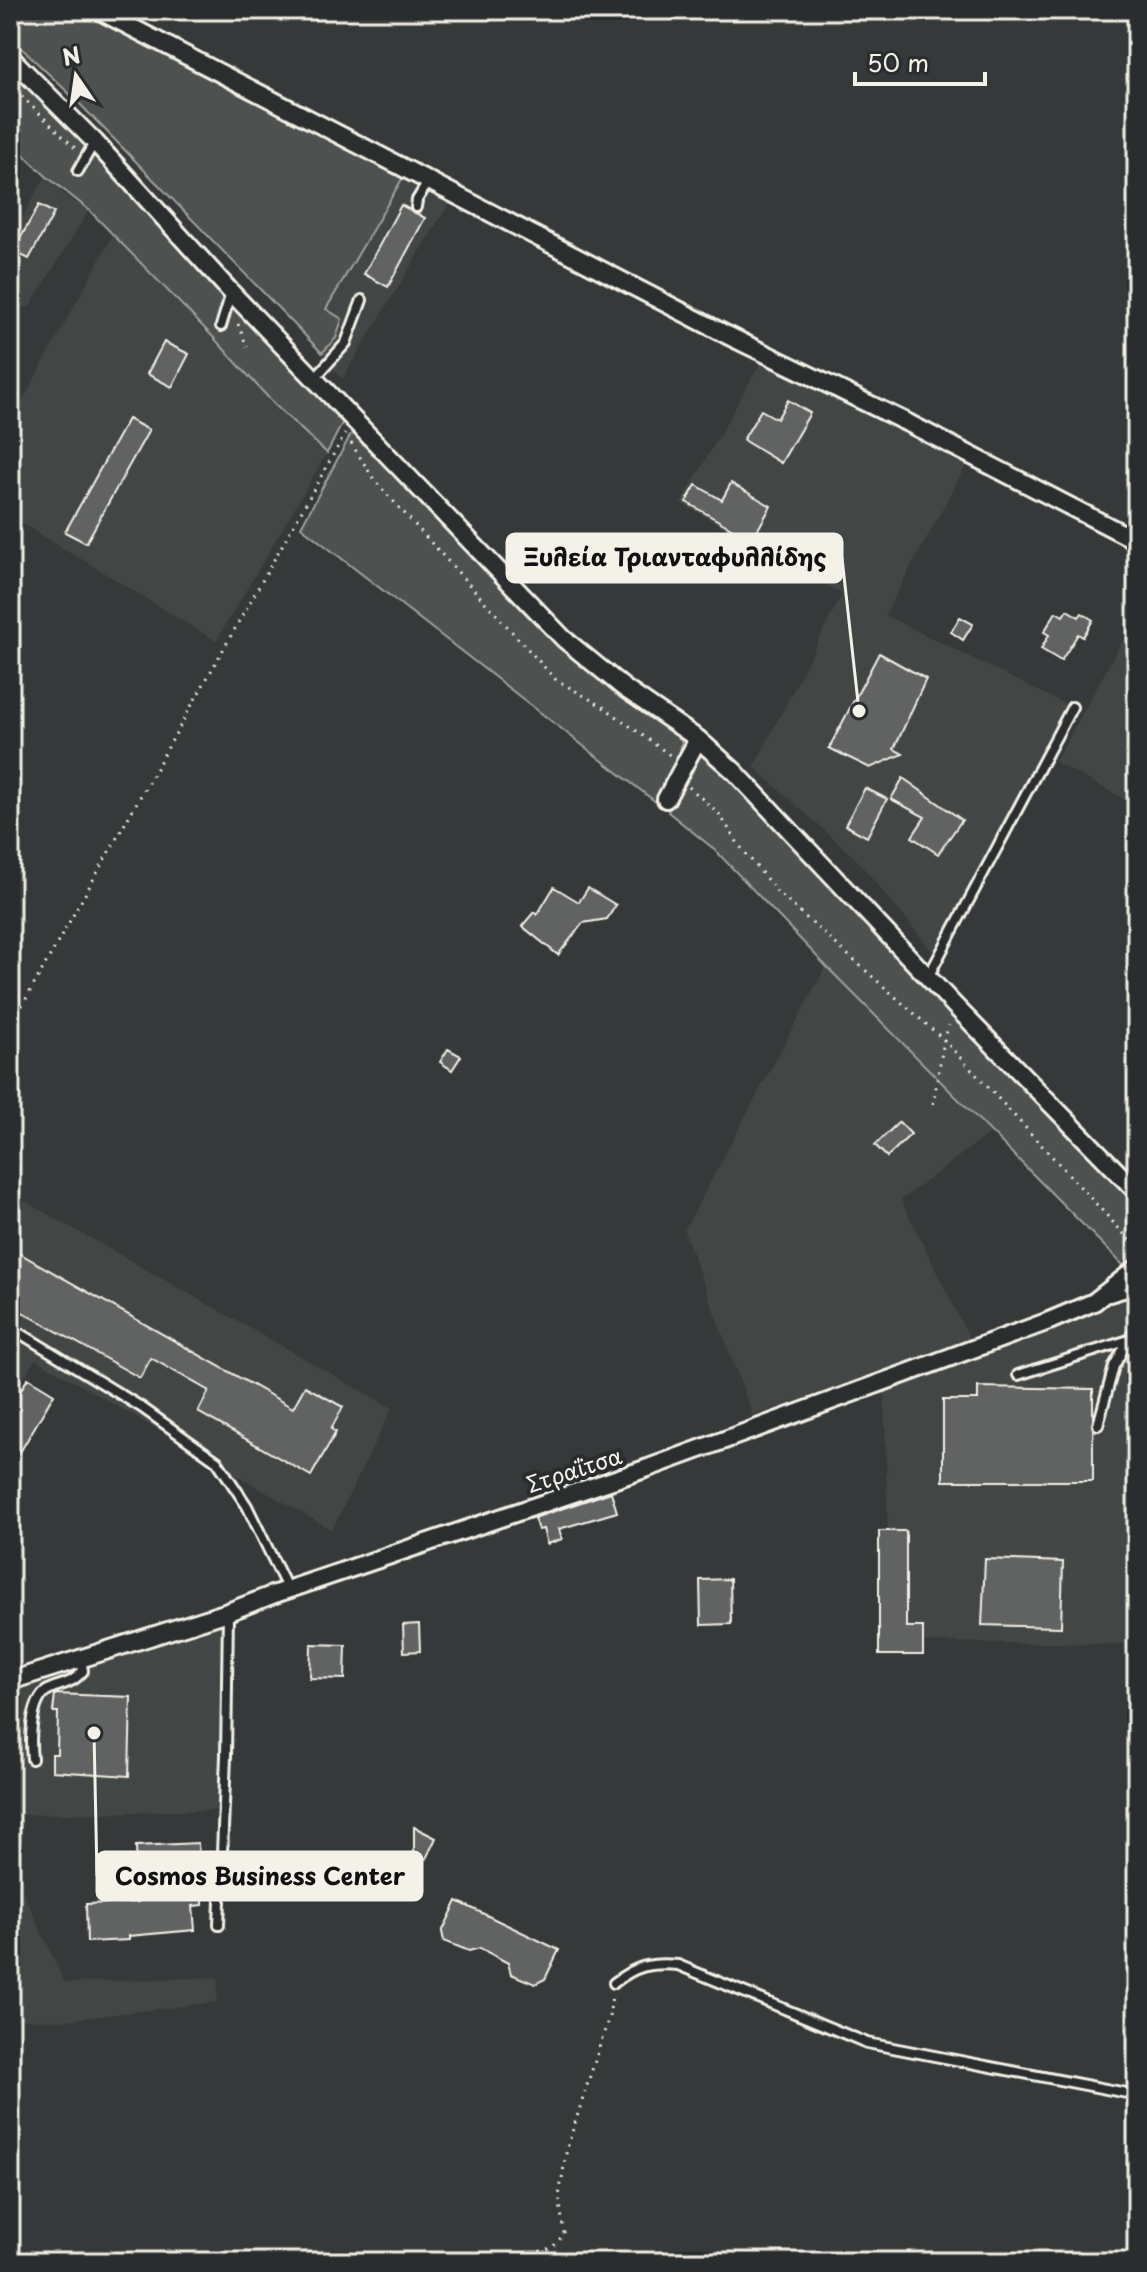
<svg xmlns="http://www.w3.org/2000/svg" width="1147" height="2272" font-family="'Playpen Sans',sans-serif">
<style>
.built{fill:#434645}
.green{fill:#4e514f;stroke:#a1a19c;stroke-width:2}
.building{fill:#616362;stroke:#f4f1e8;stroke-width:2}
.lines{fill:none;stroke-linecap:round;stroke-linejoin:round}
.lane-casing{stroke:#f4f1e8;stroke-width:14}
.street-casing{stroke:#f4f1e8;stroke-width:22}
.path{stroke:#f4f1e8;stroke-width:3;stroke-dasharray:2 6;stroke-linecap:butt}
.lane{stroke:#2a2d2e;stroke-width:8}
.street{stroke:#2a2d2e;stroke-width:16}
.labels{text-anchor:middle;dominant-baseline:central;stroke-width:8;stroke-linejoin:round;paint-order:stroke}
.street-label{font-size:22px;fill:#f4f1e8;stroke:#2a2d2e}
.leader{fill:none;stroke:#f4f1e8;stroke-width:3}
.callout-dot{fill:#f4f1e8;stroke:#2a2d2e;stroke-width:3}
.callout{fill:#f4f1e8;stroke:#f4f1e8;stroke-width:3}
.callout-label{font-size:24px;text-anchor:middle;font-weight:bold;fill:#111}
</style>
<rect width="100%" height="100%" fill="#363939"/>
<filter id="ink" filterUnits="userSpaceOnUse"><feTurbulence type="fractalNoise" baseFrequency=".0125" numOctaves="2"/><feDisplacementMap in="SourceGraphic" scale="16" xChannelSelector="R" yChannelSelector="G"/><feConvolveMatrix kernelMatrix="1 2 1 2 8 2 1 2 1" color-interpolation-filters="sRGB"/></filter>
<g filter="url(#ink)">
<g class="built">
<polygon points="408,169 455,194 342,379 322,353 336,338 326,309"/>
<polygon points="46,176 67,197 89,210 29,308 10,305 10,238"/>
<polygon points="113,235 212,339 327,453 216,641 10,516 10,424"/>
<polygon points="766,353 970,458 885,615 1067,705 934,953 856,859 754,767 842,594 681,503"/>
<polygon points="1137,615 1137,806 1055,762"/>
<polygon points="826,966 991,1132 901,1200 970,1339 753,1416 684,1231"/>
<polygon points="10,1193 392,1408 332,1530 35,1359 10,1400"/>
<polygon points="1134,1296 1137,1297 1137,1644 891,1642 884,1390"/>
<polygon points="219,1618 225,1635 222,1810 17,1815 15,1875 65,1983 218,1977 217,2002 65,2020 10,2019 10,1682"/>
</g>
<g class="green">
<polygon points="10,10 104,10 408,169 326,309 342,319 336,338 322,353 77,101 10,37"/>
<polygon points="10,58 348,412 327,453 275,405 212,336 89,210 46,176 10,142"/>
<polygon points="357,423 560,639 683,733 679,758 657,803 301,527"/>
<polygon points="696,744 761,801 1137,1200 1137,1259 1126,1268 826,966 714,849 668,812 681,787"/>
</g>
<g class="building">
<polygon points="39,205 54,213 29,259 13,251"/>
<polygon points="401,205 425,218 388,287 364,274"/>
<polygon points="164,342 189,354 172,387 147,374"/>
<polygon points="788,400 810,413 781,463 743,440 761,410 777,419"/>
<polygon points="128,419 149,430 86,543 65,532"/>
<polygon points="731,483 771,506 752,540 686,502 696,485 722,500"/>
<polygon points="1067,610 1079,617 1082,613 1093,620 1083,637 1078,634 1061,661 1041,649 1049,635 1044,632 1056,612 1063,616"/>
<polygon points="960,617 973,624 963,640 951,632"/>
<polygon points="879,653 926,679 894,749 903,754 870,768 829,748"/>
<polygon points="903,778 962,820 938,854 912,837 925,817 891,799"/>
<polygon points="865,788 887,799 867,837 845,825"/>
<polygon points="554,887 579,902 588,888 616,905 607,919 583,923 558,955 522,926 534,912 537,915"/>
<polygon points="448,1049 461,1056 452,1070 440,1062"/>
<polygon points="899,1122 911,1134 887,1157 875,1145"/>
<polygon points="10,1248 293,1408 305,1386 343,1407 331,1429 336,1432 311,1476 198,1412 209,1391 151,1358 140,1378 10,1305"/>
<polygon points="28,1378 54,1394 19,1454 10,1449 10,1409"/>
<polygon points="978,1387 1093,1389 1093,1481 943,1481 943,1400 978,1400"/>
<polygon points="611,1492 617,1512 559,1529 562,1539 547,1544 543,1529 538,1530 534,1518"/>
<polygon points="879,1531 906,1531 906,1627 923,1627 923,1655 879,1655"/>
<polygon points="985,1559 1063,1562 1061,1627 982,1625"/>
<polygon points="730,1579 731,1624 701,1625 700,1580"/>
<polygon points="419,1624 420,1651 404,1652 403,1625"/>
<polygon points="311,1644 346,1645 345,1679 310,1678"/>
<polygon points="55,1694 131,1697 129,1776 52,1771 52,1754 57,1754 58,1712 53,1712"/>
<polygon points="414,1827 436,1838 426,1859 414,1853"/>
<polygon points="198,1843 199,1857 185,1858 187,1890 203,1889 203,1905 193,1906 195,1930 129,1936 129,1940 87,1942 86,1904 138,1902 136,1846"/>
<polygon points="457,1901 559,1950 545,1979 535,1984 511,1974 508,1963 480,1948 469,1951 444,1941 442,1932"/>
</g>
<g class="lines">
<g class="lane-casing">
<g id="lane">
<polyline points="78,171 94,143"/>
<polyline points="416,207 417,200 428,182"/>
<polyline points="221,326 231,293"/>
<polyline points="314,379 346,343 362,300"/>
<polyline points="928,977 1072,707"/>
<polyline points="1110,1297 1137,1289"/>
<polyline points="10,1327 141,1407 217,1461 247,1506 288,1590"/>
<polyline points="1018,1375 1129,1340 1137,1326"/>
<polyline points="1098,1425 1114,1366 1128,1341"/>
<path d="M32,1759C30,1741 30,1706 45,1692C56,1683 68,1688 83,1671L81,1659"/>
<polyline points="219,1925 226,1756 228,1613"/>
<path d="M614,1983C635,1966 651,1962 678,1965L867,2043L1137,2095"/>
</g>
</g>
<g class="street-casing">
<g id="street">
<polyline points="98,10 727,335 910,424 1137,541"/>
<polyline points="10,57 95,142 231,292 564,639 624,688 698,739 734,771 955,1006 1137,1192"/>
<polyline points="666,799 698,739"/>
<polyline points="10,1681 228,1612 272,1595 648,1468 1049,1321 1094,1302 1137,1268"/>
</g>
</g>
<g class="path">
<polyline points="10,85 75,148"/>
<polyline points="238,324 247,347"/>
<polyline points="351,443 375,481 555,679 605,708 671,756"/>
<polyline points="689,787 720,815 739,845 777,892 944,1040 1137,1248"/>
<polyline points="10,1027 345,434"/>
<polyline points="933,1104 944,1040 949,1025"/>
<polyline points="501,2262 552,2248 564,2234 559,2196 567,2148 609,2017 612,1996"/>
</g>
<use href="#lane" class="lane"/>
<use href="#street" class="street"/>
</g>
</g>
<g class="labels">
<g class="street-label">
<text transform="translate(574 1469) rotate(-18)">Στραΐτσα</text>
</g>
</g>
<path class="leader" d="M859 711L842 558M94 1733L97 1876"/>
<g class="callout-dot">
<circle cx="859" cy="711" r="8"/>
<circle cx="94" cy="1733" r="8"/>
</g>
<g class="callout">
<rect x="507" y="534" width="335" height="48" rx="8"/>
<rect x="97" y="1852" width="325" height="48" rx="8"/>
</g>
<g class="callout-label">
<text x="675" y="566">Ξυλεία Τριανταφυλλίδης</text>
<text x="260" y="1885">Cosmos Business Center</text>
</g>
<rect width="1147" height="2272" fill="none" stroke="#2a2d2e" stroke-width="40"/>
<rect x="20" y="20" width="1107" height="2232" fill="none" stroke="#f4f1e8" stroke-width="3" filter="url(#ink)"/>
<g transform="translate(76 76) rotate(347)" stroke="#2a2d2e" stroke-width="6" paint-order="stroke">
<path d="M0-6L14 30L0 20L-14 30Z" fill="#f4f1e8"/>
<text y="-12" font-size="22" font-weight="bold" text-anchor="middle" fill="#f4f1e8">N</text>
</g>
<path d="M855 72v12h130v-12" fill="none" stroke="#f4f1e8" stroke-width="4"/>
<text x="867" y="72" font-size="24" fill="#f4f1e8" stroke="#2a2d2e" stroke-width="6" paint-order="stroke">50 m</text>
</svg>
